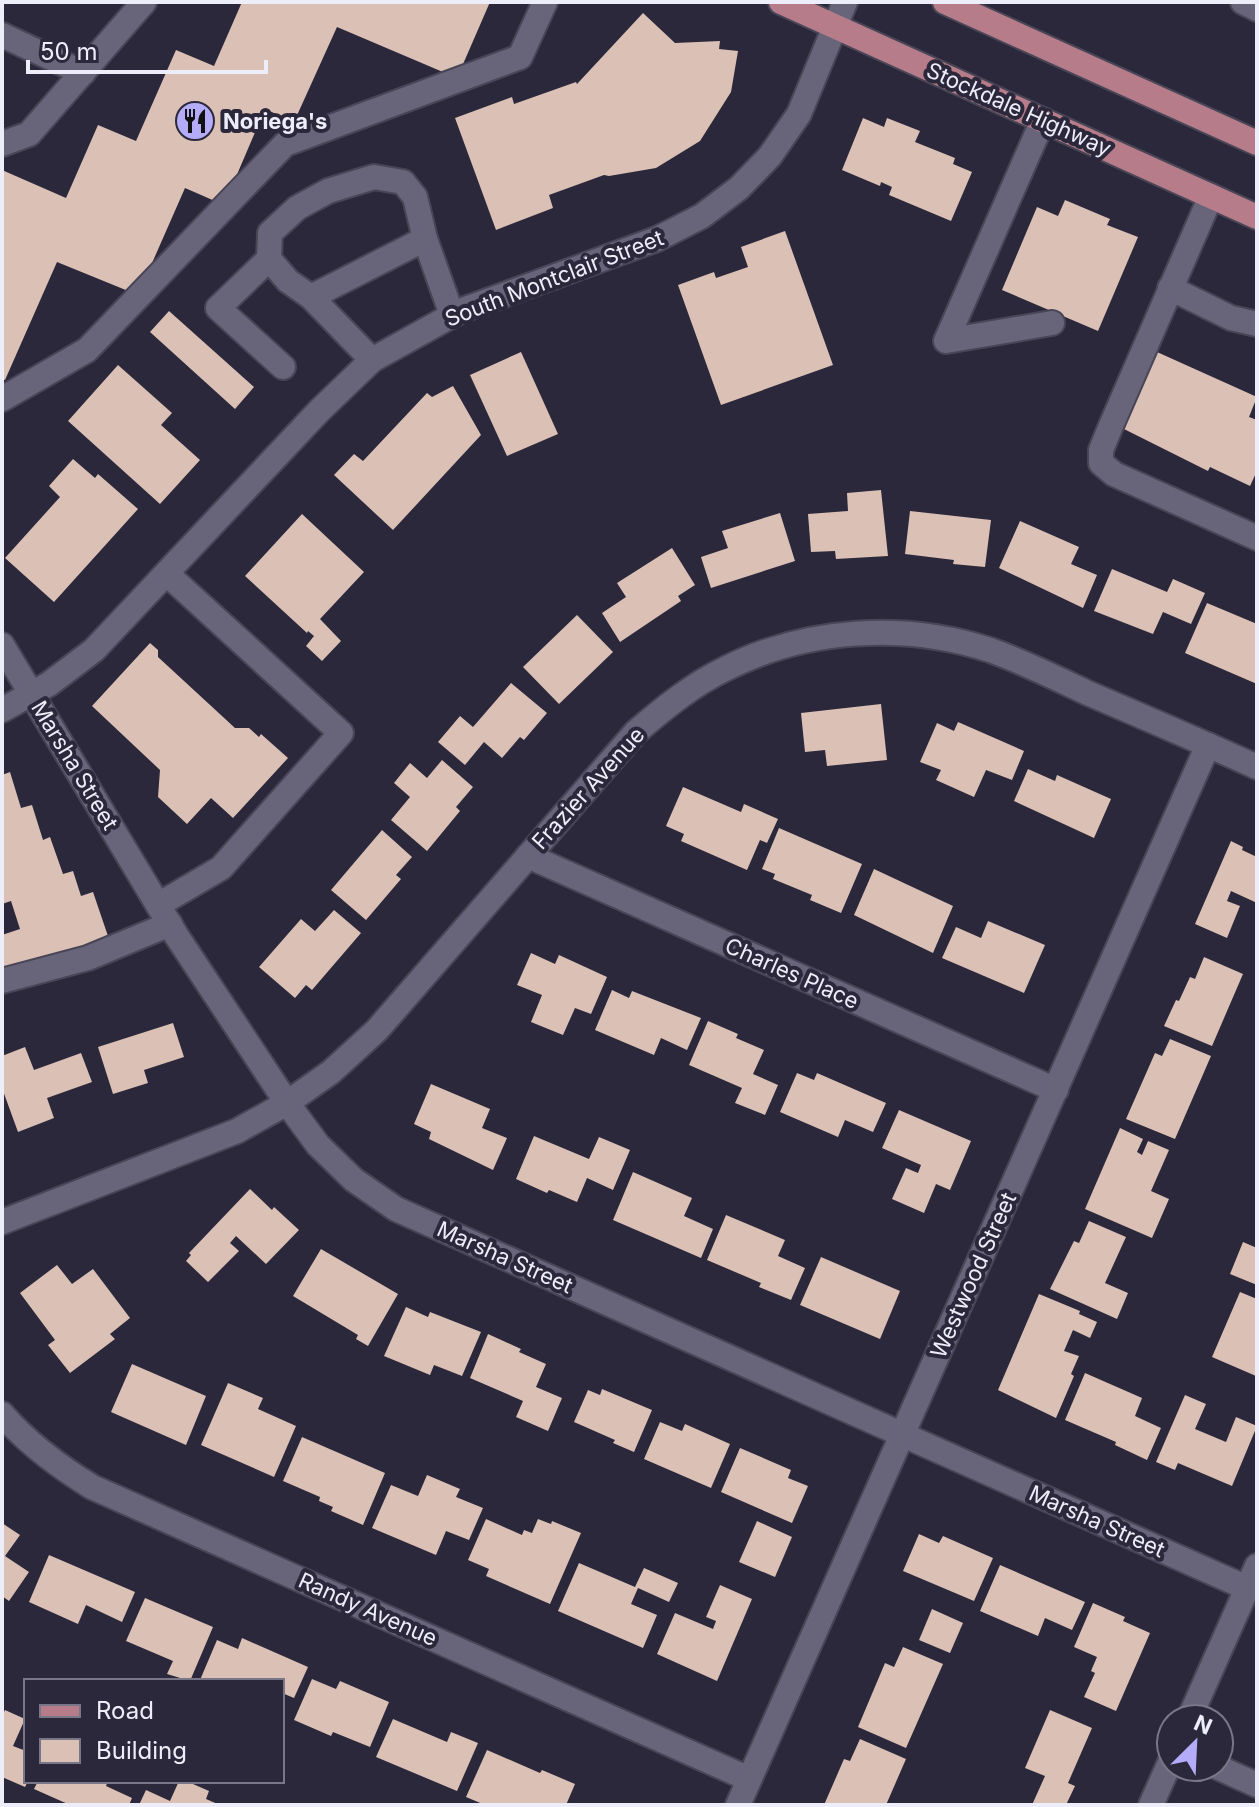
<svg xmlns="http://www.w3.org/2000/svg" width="1259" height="1807" font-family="Inter,sans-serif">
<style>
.building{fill:#dbc0b5}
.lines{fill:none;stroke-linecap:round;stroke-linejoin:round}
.minor-casing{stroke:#484556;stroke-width:28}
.major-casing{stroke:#484556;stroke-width:28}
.minor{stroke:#68657b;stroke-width:24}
.major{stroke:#b77c89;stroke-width:24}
.labels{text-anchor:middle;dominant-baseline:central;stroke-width:8;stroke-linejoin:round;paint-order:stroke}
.street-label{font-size:22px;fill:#eeedfa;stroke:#2b283b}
.poi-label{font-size:22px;font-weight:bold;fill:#eeedfa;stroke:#2b283b;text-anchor:start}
</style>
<rect width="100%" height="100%" fill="#2b283b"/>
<g class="building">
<polygon points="242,2 490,2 457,78 337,27 294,122 265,109 224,205 185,188 138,295 57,262 5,380 2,379 2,170 66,198 98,125 136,141 176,50 214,66"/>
<polygon points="643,13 675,43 720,41 719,49 738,51 731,92 700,141 656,168 609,176 604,175 549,195 553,208 496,230 455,118 512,97 514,104 576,82 577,84"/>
<polygon points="863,118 884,127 887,118 920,131 915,142 955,158 953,164 972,172 951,221 889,195 892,187 881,182 880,186 842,170"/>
<polygon points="1065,200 1110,219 1107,225 1138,237 1098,331 1002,290 1037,207 1058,216"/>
<polygon points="785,231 833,365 721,405 678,285 714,272 716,278 748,267 741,247"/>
<polygon points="169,311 254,387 235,409 150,332"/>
<polygon points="521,352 558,434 507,456 470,375"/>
<polygon points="1157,352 1257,397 1249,417 1257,420 1257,471 1250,486 1210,467 1208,471 1122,428"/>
<polygon points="118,365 172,413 161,425 200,460 160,504 68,421"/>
<polygon points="453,386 481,435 393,530 334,475 354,454 363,461 427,393 432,397"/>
<polygon points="73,459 95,478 98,474 138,509 54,602 5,558 60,497 49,486"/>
<polygon points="881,490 888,556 836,559 835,551 811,552 808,514 848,511 847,493"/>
<polygon points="910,511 991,520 985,567 953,564 954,560 905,554"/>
<polygon points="780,513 795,561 711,588 701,557 728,548 722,531"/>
<polygon points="302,514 364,572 320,619 341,641 322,661 306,646 314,636 308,631 307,633 245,576"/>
<polygon points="1020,521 1079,547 1071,564 1097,575 1083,608 999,568"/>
<polygon points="672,548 695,585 678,596 681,601 620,642 602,613 626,597 617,583"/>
<polygon points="1112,569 1167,592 1173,579 1205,593 1191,624 1163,612 1153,634 1094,611"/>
<polygon points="1207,603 1257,624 1257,684 1185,653"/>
<polygon points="577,615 613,652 559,704 523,667"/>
<polygon points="150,643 158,650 158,657 235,728 249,728 259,737 261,734 288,758 233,818 211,798 187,824 158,797 160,770 92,706"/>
<polygon points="511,683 547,713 524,740 520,737 502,758 484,742 465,765 438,742 460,716 473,727"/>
<polygon points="881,704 887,760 827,766 825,750 805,752 801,713"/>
<polygon points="958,722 1024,751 1012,780 986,770 974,797 936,780 941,770 920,762 937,723 954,731"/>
<polygon points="442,760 473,787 456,807 460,811 427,851 391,820 410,797 394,783 410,763 427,778"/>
<polygon points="1028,769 1055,781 1057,775 1111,799 1094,838 1014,801"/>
<polygon points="10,772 21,808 32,805 43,840 50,837 63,874 73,871 81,896 93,892 109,939 2,973 2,935 20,929 11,901 2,904 2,775"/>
<polygon points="683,787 741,812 744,804 778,819 767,843 760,840 747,870 681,841 684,834 666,826"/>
<polygon points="779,828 862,864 841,913 810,900 812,895 773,879 775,874 762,869"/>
<polygon points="382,830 412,857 396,875 401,879 366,920 331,890"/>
<polygon points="1231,841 1243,847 1242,850 1257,857 1257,903 1231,891 1227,901 1240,906 1227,938 1195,924"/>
<polygon points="874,869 953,906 933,953 854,915"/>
<polygon points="334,910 361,933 312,990 306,985 295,998 259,967 301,919 315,931"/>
<polygon points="988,921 1045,945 1024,993 942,958 956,927 981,938"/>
<polygon points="531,953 555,964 559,955 607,977 591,1014 575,1008 563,1035 531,1022 542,995 517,985"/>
<polygon points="1204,957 1243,974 1212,1046 1164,1026 1176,1000 1179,1001 1190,977 1195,979"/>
<polygon points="612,990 629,998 632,991 701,1018 687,1050 661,1038 654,1055 595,1030"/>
<polygon points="708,1021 738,1034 736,1038 764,1050 753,1074 778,1085 765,1115 735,1103 742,1088 689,1065"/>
<polygon points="173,1023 184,1057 144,1070 148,1083 113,1094 98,1047"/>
<polygon points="1170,1039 1211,1056 1175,1139 1126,1119 1155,1053 1162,1056"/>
<polygon points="25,1047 34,1070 81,1053 92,1082 47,1098 54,1118 18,1132 2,1088 2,1056"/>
<polygon points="797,1073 814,1080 817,1073 886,1103 873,1132 845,1120 838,1137 780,1112"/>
<polygon points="431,1084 490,1109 482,1128 507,1138 493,1170 429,1139 431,1132 414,1124"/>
<polygon points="899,1110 971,1141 950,1190 936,1184 924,1213 892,1199 906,1168 918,1173 921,1165 882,1148"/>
<polygon points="1120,1128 1143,1139 1137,1152 1142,1155 1148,1141 1169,1150 1151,1191 1169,1199 1152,1238 1085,1209"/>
<polygon points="534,1136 589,1159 599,1137 630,1150 613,1190 587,1178 577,1202 549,1190 547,1193 516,1179"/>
<polygon points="633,1172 692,1198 684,1216 713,1229 701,1258 613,1220"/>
<polygon points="250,1189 272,1210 274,1207 299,1230 266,1264 236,1236 230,1243 239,1251 208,1282 186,1261 191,1255 189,1253"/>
<polygon points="726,1215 785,1240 778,1256 805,1268 791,1300 759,1287 761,1283 707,1260"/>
<polygon points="1089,1221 1126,1237 1105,1283 1128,1293 1117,1319 1050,1289 1074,1241 1079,1243"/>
<polygon points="1243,1242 1257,1248 1257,1285 1230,1274"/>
<polygon points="321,1249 398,1294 368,1346 356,1339 358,1335 293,1296"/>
<polygon points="821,1257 900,1291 880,1339 800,1305"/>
<polygon points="57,1265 72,1284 93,1269 130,1318 110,1334 115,1339 70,1373 48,1345 55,1340 20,1293"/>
<polygon points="1240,1292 1257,1299 1256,1376 1212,1357"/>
<polygon points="1039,1294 1080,1311 1079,1314 1097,1322 1090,1338 1073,1330 1064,1351 1079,1356 1071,1374 1074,1376 1056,1418 998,1390"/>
<polygon points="406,1307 428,1317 430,1312 481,1332 462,1376 434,1365 430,1375 384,1356"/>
<polygon points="488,1334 521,1349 519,1352 546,1364 536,1387 562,1398 548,1431 516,1417 523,1401 470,1378"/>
<polygon points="132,1364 206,1396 186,1445 111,1412"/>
<polygon points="1085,1373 1142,1398 1135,1416 1161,1428 1147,1460 1115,1445 1116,1442 1065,1420"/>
<polygon points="228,1383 263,1398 258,1409 296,1426 274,1477 201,1445"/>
<polygon points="602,1389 652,1410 634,1452 613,1443 615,1440 574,1422 588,1390 600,1395"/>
<polygon points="1185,1395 1206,1404 1195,1429 1226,1442 1236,1417 1257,1426 1232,1486 1178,1463 1175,1470 1156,1462"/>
<polygon points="660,1422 682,1431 685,1424 730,1444 711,1488 644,1459"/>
<polygon points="302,1437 385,1473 363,1525 331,1511 333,1507 319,1501 320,1497 283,1481"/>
<polygon points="740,1448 791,1470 788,1478 808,1486 792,1523 721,1492"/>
<polygon points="427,1475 460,1489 456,1497 483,1508 469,1540 446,1531 436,1555 372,1528 391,1485 418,1496"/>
<polygon points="486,1519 522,1535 524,1530 532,1533 538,1519 551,1524 552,1521 581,1533 550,1604 486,1576 489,1569 468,1560"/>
<polygon points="757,1521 792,1537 775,1577 739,1562"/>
<polygon points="2,1523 20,1535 5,1556 29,1572 9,1601 2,1596"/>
<polygon points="919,1534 939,1543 943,1536 993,1558 974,1601 903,1571"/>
<polygon points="49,1555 135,1592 122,1622 86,1605 78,1624 29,1602"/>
<polygon points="579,1563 635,1587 644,1568 678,1583 669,1602 638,1588 631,1604 657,1615 643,1648 558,1611"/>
<polygon points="1000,1565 1085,1602 1072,1630 1045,1618 1038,1636 980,1611"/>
<polygon points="720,1585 752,1599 717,1681 657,1654 675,1613 713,1629 716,1621 706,1617"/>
<polygon points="145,1598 213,1627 190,1681 167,1674 173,1661 126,1641"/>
<polygon points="1093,1603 1125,1617 1123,1621 1150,1633 1116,1711 1084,1697 1095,1673 1091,1671 1097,1657 1074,1647"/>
<polygon points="932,1609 963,1623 950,1653 919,1640"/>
<polygon points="242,1638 308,1667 294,1698 282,1693 282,1681 200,1680 217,1640 238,1649"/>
<polygon points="903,1647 943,1664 906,1748 858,1727 885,1663 894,1667"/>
<polygon points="312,1679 336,1689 340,1681 389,1702 370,1747 333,1732 331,1736 294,1720"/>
<polygon points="5,1710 25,1719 13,1746 26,1751 28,1781 25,1787 2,1777 2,1716"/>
<polygon points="1050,1710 1092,1728 1068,1783 1075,1786 1066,1805 1032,1805 1045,1776 1025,1768"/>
<polygon points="393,1719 447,1742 451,1732 478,1743 457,1791 376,1757"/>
<polygon points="860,1739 906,1759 886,1805 824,1805 844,1759 850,1761"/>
<polygon points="487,1750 540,1773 542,1770 575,1784 566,1805 485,1805 466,1797"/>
<polygon points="38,1781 108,1781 106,1786 132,1798 129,1805 70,1805 34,1789"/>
<polygon points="179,1781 186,1781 209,1791 206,1799 220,1805 139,1805 146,1790 170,1801"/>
</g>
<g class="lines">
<g class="minor-casing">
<g id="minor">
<polyline points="1243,2 1257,9"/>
<polyline points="2,35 83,73"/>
<polyline points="1043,120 946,341 1052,323"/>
<polyline points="2,144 29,134 144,2"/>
<polyline points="1211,196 1110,428 1101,450 1101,463 1114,474 1257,538"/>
<polyline points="269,259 218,308 283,367"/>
<polyline points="1170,288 1231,318 1257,324"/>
<polyline points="311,297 288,281 269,259 270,233 297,208 328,191 374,177 403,182 415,197 425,239 452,315"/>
<polyline points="372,360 311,297 425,239"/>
<polyline points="2,399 87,350 285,144 520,57 545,2"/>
<polyline points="2,645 176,935 287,1103 318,1145 354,1180 396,1209 1247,1588"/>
<polyline points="2,710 49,684 94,650 319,411 372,360 460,311 657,239 702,216 739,188 770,156 799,114 845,2"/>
<polyline points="528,856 1056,1090"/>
<polyline points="158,905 221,868 341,733 167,574"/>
<polyline points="2,981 88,958 170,924"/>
<path d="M2,1222L237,1131L287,1103L331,1072L377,1030L636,732C664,708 692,685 725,669C806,628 904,622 990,650C1024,662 1058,679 1090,694C1146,718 1202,742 1257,767"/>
<path d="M2,1414C28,1444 58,1466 92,1487L749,1779"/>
<polyline points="1189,1719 1257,1566"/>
<polyline points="1217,1767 1257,1785"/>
<polyline points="738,1805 1208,745"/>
<polyline points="1151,1805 1171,1760"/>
</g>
</g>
<g class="major-casing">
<g id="major">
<polyline points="781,2 1257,217"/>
<polyline points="945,2 1257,143"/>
</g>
</g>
<use href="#minor" class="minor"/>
<use href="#major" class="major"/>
</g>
<defs>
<g id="restaurant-disc" transform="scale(2)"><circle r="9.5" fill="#b4acf9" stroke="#2b283b"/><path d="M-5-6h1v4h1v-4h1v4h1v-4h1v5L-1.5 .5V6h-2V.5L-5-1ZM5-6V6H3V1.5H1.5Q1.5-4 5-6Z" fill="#111"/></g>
</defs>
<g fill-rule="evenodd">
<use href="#restaurant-disc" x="195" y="121"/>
</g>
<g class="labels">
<g class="street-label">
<text transform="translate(1019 109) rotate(24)">Stockdale Highway</text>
<text transform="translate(554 278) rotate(-21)">South Montclair Street</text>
<text transform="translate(75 765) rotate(59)">Marsha Street</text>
<text transform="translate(588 788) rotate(-48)">Frazier Avenue</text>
<text transform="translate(792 973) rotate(24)">Charles Place</text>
<text transform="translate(505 1257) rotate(24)">Marsha Street</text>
<text transform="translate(973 1275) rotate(-66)">Westwood Street</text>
<text transform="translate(1097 1521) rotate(24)">Marsha Street</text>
<text transform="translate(368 1609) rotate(24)">Randy Avenue</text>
</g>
<g class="poi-label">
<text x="223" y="121">Noriega's</text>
</g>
</g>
<rect width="1259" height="1807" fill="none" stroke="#eeedfa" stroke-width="8"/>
<rect x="24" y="1679" width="260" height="104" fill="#2b283b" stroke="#797787" stroke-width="2"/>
<rect x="40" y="1705" width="40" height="12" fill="#b77c89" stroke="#797787" stroke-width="2"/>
<text x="96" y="1719" font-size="24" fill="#eeedfa">Road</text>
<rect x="40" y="1739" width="40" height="24" fill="#dbc0b5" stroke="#797787" stroke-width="2"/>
<text x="96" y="1759" font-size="24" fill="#eeedfa">Building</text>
<g transform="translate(1195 1743) rotate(24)"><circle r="38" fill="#2b283b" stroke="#797787" stroke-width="2"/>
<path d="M0-6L14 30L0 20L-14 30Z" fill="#b4acf9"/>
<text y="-12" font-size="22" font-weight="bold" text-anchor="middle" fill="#eeedfa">N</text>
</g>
<path d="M28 60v12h238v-12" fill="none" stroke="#eeedfa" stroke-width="4"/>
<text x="40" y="60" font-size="24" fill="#eeedfa" stroke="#2b283b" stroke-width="6" paint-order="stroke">50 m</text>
</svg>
